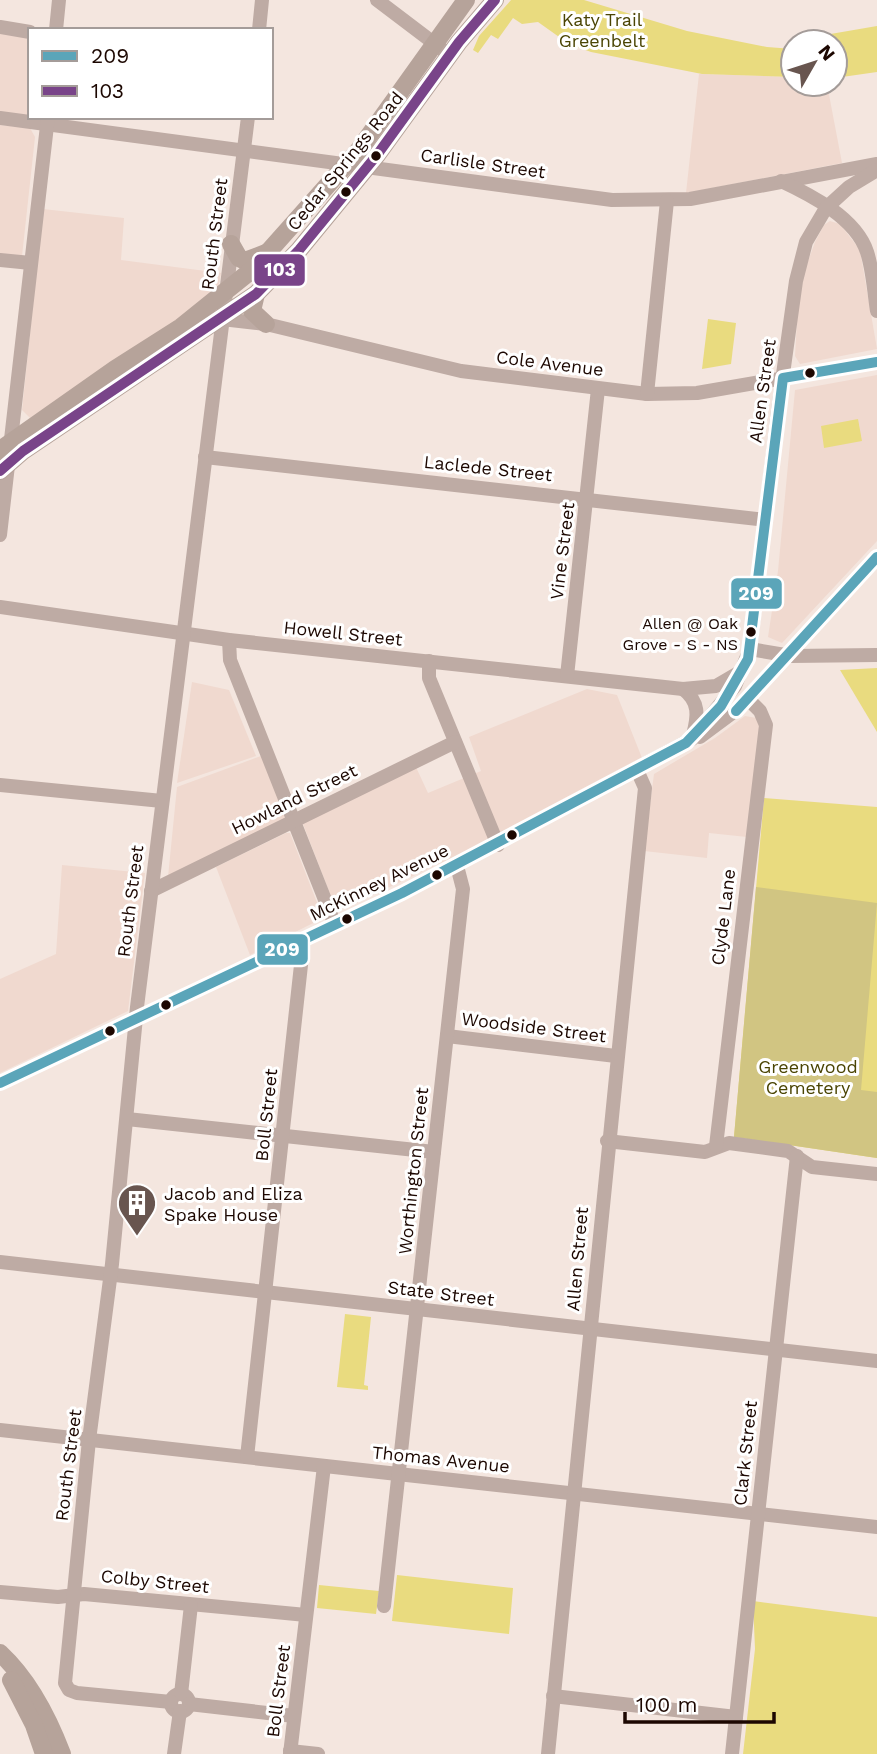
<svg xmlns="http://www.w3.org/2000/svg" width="877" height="1754" font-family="'Work Sans',sans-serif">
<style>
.built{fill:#f0d9cf}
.green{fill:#e9db7f}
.forest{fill:#d1c582}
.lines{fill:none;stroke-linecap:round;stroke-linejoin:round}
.minor{stroke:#beaba4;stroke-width:14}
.major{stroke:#b6a39a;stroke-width:18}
.bus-1-casing{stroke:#fff;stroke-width:16}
.bus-2-casing{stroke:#fff;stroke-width:16}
.bus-1{stroke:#5ba5b9;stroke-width:10}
.bus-2{stroke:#794489;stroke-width:10}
.bus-dot{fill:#1c0701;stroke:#fff;stroke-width:2.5}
.labels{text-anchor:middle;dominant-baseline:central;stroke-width:6;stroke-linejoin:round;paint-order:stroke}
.bus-label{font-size:16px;fill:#1c0701;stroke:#fff;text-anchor:end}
.park-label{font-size:18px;fill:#4a4403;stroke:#fff}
.street-label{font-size:18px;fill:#1c0701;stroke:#fff}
.poi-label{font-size:18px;fill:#1c0701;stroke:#fff;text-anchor:start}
.line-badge{stroke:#fff;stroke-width:2.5}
.badge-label{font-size:19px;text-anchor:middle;font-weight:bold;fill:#fff}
</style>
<rect width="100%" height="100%" fill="#f4e6df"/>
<g class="built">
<polygon points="0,32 30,35 30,116 0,112"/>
<polygon points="699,74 793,77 793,84 827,84 842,163 686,193"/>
<polygon points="0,125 30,128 35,137 22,256 0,255"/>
<polygon points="43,209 124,218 121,260 221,273 217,295 30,418 22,410"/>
<polygon points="830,221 840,224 860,250 877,349 800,364 795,356 799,286 815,242 824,225"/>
<polygon points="877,375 877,541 782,643 768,637 778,571 795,390"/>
<polygon points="192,682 229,690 256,756 177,783"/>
<polygon points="587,689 617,695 642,758 510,830 337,912 301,819 415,765 428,793 481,771 469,737"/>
<polygon points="745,716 757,718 760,723 747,837 709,833 707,858 644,851 654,774 715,738"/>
<polygon points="261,756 287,819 168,877 177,787"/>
<polygon points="286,833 290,833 323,918 250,955 216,867"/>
<polygon points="62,865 145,873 128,1011 0,1073 0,979 56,954"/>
</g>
<g class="green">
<polygon points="511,0 584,0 687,31 767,47 793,49 793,77 702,74 591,52 569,44 538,22 522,24 513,18 498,39 491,35 478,53 473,50 479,36"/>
<polygon points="877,26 877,72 835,78 835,42 813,42 813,37"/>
<polygon points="708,319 736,323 731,364 702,369"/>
<polygon points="858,419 862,441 824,448 821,426"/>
<polygon points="877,668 877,732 840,670"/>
<polygon points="764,798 877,807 877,1158 734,1137"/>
<polygon points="345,1314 371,1317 364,1385 368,1386 368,1390 337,1387"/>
<polygon points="397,1575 513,1588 509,1634 392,1621"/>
<polygon points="319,1585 379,1591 376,1614 317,1608"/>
<polygon points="753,1601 877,1617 877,1754 743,1754 755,1649"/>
</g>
<polygon class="forest" points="756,887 877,903 861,1090 877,1092 877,1158 734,1137"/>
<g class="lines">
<g class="minor">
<polyline points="377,0 443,50"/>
<polyline points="0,27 30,32"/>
<polyline points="56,30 59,0"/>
<polyline points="259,30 262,0"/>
<polyline points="0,118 612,200 690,199 877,164"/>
<path d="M781,181C811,195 856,218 867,252C873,270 874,292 877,311"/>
<polyline points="0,260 31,263"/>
<polyline points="222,319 266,324 461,371 647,394 697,393 877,362"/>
<polyline points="647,394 667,201"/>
<polyline points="205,457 766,520"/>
<polyline points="0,535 48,117"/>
<polyline points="0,607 229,640 683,689 716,686 740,672"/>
<polyline points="229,640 230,660 335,925"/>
<polyline points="750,649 791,656 877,655"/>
<polyline points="429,661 429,678 498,845"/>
<polyline points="567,676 598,389"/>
<path d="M683,689C700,702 698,716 693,735"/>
<polyline points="700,737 735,711 877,557"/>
<polyline points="0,785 162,801"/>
<polyline points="151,891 455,742"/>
<polyline points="447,1036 616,1056"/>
<polyline points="0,1083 402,893 692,739 735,686 750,649 778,410 796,281 806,242 826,208 849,187 877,170"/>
<polyline points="127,1119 434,1152"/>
<polyline points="607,1141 705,1152 729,1143 788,1151 812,1167 877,1174"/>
<polyline points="716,1146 766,725 760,711 748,699"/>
<polyline points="0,1262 877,1361"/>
<polyline points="0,1430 877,1527"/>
<polyline points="247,1457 301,965 292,946"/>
<polyline points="0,1592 58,1597 84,1594 306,1615"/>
<polyline points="384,1606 463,889 457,866"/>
<polyline points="181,1694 191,1605"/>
<circle cx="180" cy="1703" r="9"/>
<polyline points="553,1696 736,1717"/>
<polyline points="171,1702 77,1693 69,1690 65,1683 89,1440 112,1264 137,1007 248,117"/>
<polyline points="189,1704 294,1716"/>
<polyline points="290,1751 318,1754"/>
<polyline points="174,1754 180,1711"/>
<polyline points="290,1754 324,1466"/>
<polyline points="548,1754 645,788 637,770"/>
<polyline points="732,1754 797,1156"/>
</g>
<g class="major">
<polyline points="231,244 239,258 245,261 266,253"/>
<polyline points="256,294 252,311 266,324"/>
<polyline points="0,450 115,369 181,327 253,269 358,151 466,0"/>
<polyline points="0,471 23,451 256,294 299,250 377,155 459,42 495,0"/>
<path d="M0,1653C29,1680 48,1717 62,1754"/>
<polyline points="11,1680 34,1725 44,1754"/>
</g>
<g class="bus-1-casing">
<g id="bus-1">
<polyline points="736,711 877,557"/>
<polyline points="0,1083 402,893 686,743 721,706 748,659 783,378 877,362"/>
</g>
</g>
<g class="bus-2-casing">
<polyline id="bus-2" points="0,471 23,451 256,294 299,250 377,155 459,42 495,0"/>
</g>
<use href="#bus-1" class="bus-1"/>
<use href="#bus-2" class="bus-2"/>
</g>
<defs>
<g id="building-pin" transform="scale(2.0125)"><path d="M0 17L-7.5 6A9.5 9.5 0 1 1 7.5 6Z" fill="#68554f" stroke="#fff"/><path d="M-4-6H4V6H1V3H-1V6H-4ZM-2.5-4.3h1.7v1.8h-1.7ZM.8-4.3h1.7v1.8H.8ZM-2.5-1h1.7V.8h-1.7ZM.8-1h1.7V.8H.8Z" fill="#fff"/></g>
</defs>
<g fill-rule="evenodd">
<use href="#building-pin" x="137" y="1203"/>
</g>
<g class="bus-dot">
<circle cx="376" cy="156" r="6"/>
<circle cx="346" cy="192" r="6"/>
<circle cx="810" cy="373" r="6"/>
<circle cx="751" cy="632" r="6"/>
<circle cx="512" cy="835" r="6"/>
<circle cx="437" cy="875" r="6"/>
<circle cx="347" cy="919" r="6"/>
<circle cx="166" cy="1005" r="6"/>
<circle cx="110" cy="1031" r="6"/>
</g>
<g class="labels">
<g class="bus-label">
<text x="738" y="623">Allen @ Oak<tspan x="738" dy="21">Grove - S - NS</tspan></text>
</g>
<g class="park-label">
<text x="602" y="19">Katy Trail<tspan x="602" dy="21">Greenbelt</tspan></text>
<text x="808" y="1066">Greenwood<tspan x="808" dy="21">Cemetery</tspan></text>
</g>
<g class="street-label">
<text transform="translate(345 161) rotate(-51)">Cedar Springs Road</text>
<text transform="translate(483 163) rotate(8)">Carlisle Street</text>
<text transform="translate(214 234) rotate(-83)">Routh Street</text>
<text transform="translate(550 363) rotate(7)">Cole Avenue</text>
<text transform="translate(762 391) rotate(-82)">Allen Street</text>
<text transform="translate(488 468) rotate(6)">Laclede Street</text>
<text transform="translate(562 551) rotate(-83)">Vine Street</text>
<text transform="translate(343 633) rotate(6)">Howell Street</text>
<text transform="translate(294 799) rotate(-26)">Howland Street</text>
<text transform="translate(379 882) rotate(-26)">McKinney Avenue</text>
<text transform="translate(130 901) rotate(-83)">Routh Street</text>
<text transform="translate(723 917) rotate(-83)">Clyde Lane</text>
<text transform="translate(534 1027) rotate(7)">Woodside Street</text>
<text transform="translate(266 1115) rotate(-84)">Boll Street</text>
<text transform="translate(413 1171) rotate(-84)">Worthington Street</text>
<text transform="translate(577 1259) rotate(-85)">Allen Street</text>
<text transform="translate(441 1293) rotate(7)">State Street</text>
<text transform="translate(745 1453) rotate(-84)">Clark Street</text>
<text transform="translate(441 1459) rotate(6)">Thomas Avenue</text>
<text transform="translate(68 1465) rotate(-83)">Routh Street</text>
<text transform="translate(155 1581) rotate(6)">Colby Street</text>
<text transform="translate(278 1691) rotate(-83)">Boll Street</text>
</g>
<g class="poi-label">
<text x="164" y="1193">Jacob and Eliza<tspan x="164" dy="21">Spake House</tspan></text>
</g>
</g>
<g class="line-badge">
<rect x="253" y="253" width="53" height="34" rx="7" fill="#794489"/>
<rect x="730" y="577" width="53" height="33" rx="7" fill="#5ba5b9"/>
<rect x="256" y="933" width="53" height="33" rx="7" fill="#5ba5b9"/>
</g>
<g class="badge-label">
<text x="280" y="276">103</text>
<text x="756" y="600">209</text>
<text x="282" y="956">209</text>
</g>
<rect x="28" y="28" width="245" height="91" fill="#ffffff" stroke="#a49c99" stroke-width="2"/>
<rect x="42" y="51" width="35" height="10" fill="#5ba5b9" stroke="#a49c99" stroke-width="2"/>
<text x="91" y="63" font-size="21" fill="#1c0701">209</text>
<rect x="42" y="86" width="35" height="10" fill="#794489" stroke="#a49c99" stroke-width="2"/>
<text x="91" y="98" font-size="21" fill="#1c0701">103</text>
<g transform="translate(814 63) rotate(51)"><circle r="33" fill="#ffffff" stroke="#a49c99" stroke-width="2"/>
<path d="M0-5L12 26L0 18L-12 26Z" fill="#68554f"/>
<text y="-10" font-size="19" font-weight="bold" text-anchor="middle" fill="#1c0701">N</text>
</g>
<path d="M625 1712v10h149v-10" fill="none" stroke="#1c0701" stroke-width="3.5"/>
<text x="636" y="1712" font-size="21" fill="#1c0701" stroke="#ffffff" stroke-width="5" paint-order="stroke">100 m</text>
</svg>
